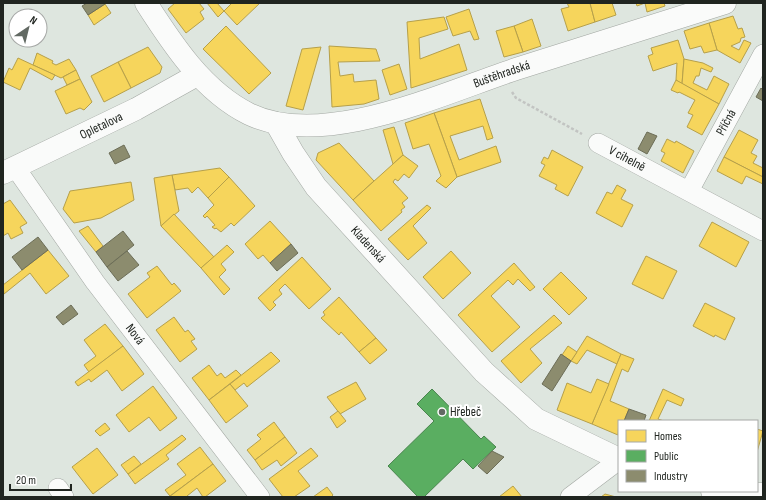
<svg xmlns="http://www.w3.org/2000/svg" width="766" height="500" font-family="'Sofia Sans Condensed',sans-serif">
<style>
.homes{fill:#f6d55c;stroke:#b6a04a}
.public{fill:#5aae61;stroke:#49854e}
.industry{fill:#8c8c6e;stroke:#6c6d57}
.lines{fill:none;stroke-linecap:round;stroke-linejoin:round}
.minor-casing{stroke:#a2a7a2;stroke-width:20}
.tertiary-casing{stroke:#a2a7a2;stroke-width:23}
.path{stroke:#c2c4c2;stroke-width:2.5;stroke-dasharray:3 2;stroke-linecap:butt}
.minor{stroke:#fafbfa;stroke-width:19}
.tertiary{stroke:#fafbfa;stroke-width:22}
.poi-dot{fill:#626963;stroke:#fff;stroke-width:1.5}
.labels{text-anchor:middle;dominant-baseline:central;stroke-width:4;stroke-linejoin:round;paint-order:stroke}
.street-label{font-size:13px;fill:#202520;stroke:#fff}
.poi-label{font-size:13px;fill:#202520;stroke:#fff;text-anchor:start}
</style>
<rect width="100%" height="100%" fill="#dee6df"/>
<g class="homes">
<polygon points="175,3 199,3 204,9 200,12 204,19 186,33 168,9"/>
<polygon points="207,3 217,3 224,11 218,17"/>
<polygon points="232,3 260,3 237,25 224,11"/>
<polygon points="567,3 590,3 595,22 568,31 561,9 569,7"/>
<polygon points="590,3 612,3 616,15 595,22"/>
<polygon points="636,3 664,3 665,6 647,12 645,3 637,6"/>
<polygon points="105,4 111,13 94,25 88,15"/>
<polygon points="469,9 479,39 474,40 470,31 453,36 446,17"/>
<polygon points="733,16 738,29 742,28 745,37 741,38 740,42 731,46 739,50 744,40 751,43 740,63 717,50 709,23"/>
<polygon points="444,17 448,29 419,38 420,59 459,44 467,70 411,88 407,22"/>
<polygon points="532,19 541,46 523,52 514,26"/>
<polygon points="709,23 717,50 704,53 701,46 690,49 684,31"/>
<polygon points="226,26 271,73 249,94 203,49"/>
<polygon points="514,26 523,52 504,57 496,31"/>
<polygon points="678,40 684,59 682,84 676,80 677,63 653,71 648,56 653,54 651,48"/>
<polygon points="329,46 376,49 380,61 338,62 340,76 353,74 354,82 376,80 379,99 364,104 332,107"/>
<polygon points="148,47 162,67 160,73 131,88 118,62"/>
<polygon points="321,47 303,110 286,106 302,49"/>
<polygon points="37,53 53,61 52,63 56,65 69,59 76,70 61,78 33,65"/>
<polygon points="18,58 33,65 55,75 52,80 30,68 20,90 3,82 9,68 12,70"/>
<polygon points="684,59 703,63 713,68 711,72 701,68 699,76 696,76 693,83 707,90 714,76 729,84 719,104 682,84"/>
<polygon points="118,62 131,88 104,102 91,76"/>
<polygon points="399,64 407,89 390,95 382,70"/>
<polygon points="76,70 80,79 67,85 63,77"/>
<polygon points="80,79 92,102 84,110 80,108 66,114 55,91"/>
<polygon points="676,80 719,104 702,135 687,127 693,115 688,113 695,100 679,92 678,93 671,90"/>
<polygon points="480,99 493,138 487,140 483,126 450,136 459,160 496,146 501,162 457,177 434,113"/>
<polygon points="434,113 457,177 446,188 436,181 441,176 429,144 413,149 405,123"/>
<polygon points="394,127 403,155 393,164 383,130"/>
<polygon points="739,130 758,140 751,153 757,156 753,163 763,168 763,177 724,157"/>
<polygon points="667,139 675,143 676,141 694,151 683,173 661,161 665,153 661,151"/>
<polygon points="339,143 374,181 353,200 316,160 318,153"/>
<polygon points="552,150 583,167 568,196 555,189 557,185 539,176 545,165 541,163 544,157 548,159"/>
<polygon points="403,155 418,166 409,178 404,174 398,181 395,179 393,182 408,198 402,203 405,207 401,210 402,212 381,231 353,200"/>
<polygon points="724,157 763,177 763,184 746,176 742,184 717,171"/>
<polygon points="220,168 229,177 208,198 198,187 192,193 188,188 175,190 172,175"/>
<polygon points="172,175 179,211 161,226 154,178"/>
<polygon points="229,177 255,206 234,226 231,223 221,232 216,228 215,229 212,227 215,225 207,216 205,218 203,216 214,205 208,198"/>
<polygon points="131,182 134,200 101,218 74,223 63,209 70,191"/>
<polygon points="617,185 626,190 621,199 633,205 622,227 596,213 607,192 612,194"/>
<polygon points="10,200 27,223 20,227 23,233 11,239 8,233 3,236 3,204"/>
<polygon points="427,205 431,208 413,226 427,243 408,260 388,239"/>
<polygon points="174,214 214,257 201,268 161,226"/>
<polygon points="270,221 291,244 270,263 263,255 258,259 245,244"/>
<polygon points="712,222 749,242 736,267 699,246"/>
<polygon points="88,226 103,246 96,252 79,231"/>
<polygon points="227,245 234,252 221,264 226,270 219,277 230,289 224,295 201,268"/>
<polygon points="48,250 69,276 46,294 30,273 4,294 3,285"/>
<polygon points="451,251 471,273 443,299 423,277"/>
<polygon points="646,256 677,271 663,299 632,284"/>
<polygon points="302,257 331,289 309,309 285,284 279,290 282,294 273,302 276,305 270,311 258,298"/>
<polygon points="514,263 535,287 530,291 518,279 513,285 508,280 491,296 520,327 492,352 458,315"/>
<polygon points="157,266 172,285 174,283 181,291 147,318 128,294 150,277 147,273"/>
<polygon points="561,272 587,298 569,315 543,289"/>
<polygon points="339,297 376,338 359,352 341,332 339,335 321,318 325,315 323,312"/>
<polygon points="705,303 735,318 725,340 715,335 714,337 693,326"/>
<polygon points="554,315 562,323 530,349 542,363 521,383 501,361"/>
<polygon points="174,317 185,332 188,330 195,339 191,341 197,349 180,362 156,330"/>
<polygon points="105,324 123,346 89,372 84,365 96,356 84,340"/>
<polygon points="587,336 621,354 617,364 587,350 577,364 571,361"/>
<polygon points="376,338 387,350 370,364 359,352"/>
<polygon points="123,346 144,374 122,391 107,370 91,382 89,379 78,386 75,382"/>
<polygon points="568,346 577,352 571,361 562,355"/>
<polygon points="271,352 280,361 247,387 244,383 235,390 230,384"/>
<polygon points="621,354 634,359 628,372 622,369 610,401 629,409 624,421 619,421 618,435 592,424"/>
<polygon points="209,365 217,376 221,373 225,378 236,370 241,375 209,400 192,378"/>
<polygon points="597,379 609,384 592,424 557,410 567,383 591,393"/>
<polygon points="356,382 366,399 340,414 327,397"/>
<polygon points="230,384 248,406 226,423 209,400"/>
<polygon points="153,386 177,418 160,431 149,417 129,432 116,415"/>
<polygon points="663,389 684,399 681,406 667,400 658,419 664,421 649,421"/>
<polygon points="338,411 346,421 337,428 330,417"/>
<polygon points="274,422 285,437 255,460 247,450 261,439 257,435"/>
<polygon points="105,423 110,429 100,436 95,431"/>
<polygon points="757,429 763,431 757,452"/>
<polygon points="182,435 186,439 166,455 169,459 135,484 128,474"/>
<polygon points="285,437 297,453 281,466 277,460 262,470 255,460"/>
<polygon points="200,447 213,464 170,496 165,490 186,475 177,464"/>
<polygon points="97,448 118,475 93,494 72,467"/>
<polygon points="311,448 318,456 298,471 310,486 294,497 283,497 269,479"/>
<polygon points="134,456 141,464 128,474 121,465"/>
<polygon points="213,464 226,481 205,497 203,497 197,488 187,496 188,497 169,497"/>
<polygon points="513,486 522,497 499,497"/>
<polygon points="327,487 333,495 331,497 313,497"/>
<polygon points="605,494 616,497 601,497"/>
</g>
<polygon class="public" points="432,389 481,439 484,436 496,447 473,469 463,459 424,497 418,497 388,466 434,421 417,404"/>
<g class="industry">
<polygon points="87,3 104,3 105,4 88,15 82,6"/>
<polygon points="761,88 763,90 763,101 756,97"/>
<polygon points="647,132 657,136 647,154 638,149"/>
<polygon points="124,145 130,157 115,164 109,153"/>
<polygon points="123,231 134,245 107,267 96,252"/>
<polygon points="38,237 48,250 22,270 12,257"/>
<polygon points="291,244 298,253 277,271 270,263"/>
<polygon points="127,251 139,265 118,281 107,267"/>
<polygon points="71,305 78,314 63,325 56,317"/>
<polygon points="561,354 571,361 552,391 542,384"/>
<polygon points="629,409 646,415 644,421 624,421"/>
<polygon points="492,451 504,457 487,474 478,466"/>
</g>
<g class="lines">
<g class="minor-casing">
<g id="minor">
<path id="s1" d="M598,143L763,231"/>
<path id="s2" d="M15,167L95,282L260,497"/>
<path id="s3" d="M689,191L763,54"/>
<polyline points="58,488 64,497"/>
<polyline points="570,497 619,460"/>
</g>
</g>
<g class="tertiary-casing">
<g id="tertiary">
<path id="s4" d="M146,3C173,45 203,91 249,114C324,150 443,93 516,69C586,47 655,25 725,3"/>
<path id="s5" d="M276,123L293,153L316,187L484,372L536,419L619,459"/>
<path id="s6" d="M3,173L136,109L197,75"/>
<polyline points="712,491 721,494 763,494"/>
</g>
</g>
<polyline class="path" points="512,92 516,98 582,134"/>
<use href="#minor" class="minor"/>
<use href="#tertiary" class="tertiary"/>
</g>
<circle class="poi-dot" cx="442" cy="412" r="4"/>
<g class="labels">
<g class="street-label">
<text stroke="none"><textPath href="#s4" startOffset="415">Buštěhradská</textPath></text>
<text stroke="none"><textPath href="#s3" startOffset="78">Příčná</textPath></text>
<text stroke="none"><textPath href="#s6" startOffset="109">Opletalova</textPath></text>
<text stroke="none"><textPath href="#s1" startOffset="33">V cihelně</textPath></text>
<text stroke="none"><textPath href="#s5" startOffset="153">Kladenská</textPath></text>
<text stroke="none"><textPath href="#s2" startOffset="206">Nová</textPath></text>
</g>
<g class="poi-label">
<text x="450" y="412">Hřebeč</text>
</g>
</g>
<rect width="766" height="500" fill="none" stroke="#202520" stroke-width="8"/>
<rect x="618" y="420" width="140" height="72" fill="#ffffff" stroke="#a6a8a6"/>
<rect x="626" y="430" width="20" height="12" fill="#f6d55c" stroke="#a6a8a6"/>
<text x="654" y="440" font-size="12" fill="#202520">Homes</text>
<rect x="626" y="450" width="20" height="12" fill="#5aae61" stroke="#a6a8a6"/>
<text x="654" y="460" font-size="12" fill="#202520">Public</text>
<rect x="626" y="470" width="20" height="12" fill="#8c8c6e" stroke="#a6a8a6"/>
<text x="654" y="480" font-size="12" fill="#202520">Industry</text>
<g transform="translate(28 28) rotate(35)"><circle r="19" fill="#ffffff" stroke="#a6a8a6"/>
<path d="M0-3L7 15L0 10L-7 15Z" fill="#626963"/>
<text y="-6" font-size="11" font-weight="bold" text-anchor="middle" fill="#202520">N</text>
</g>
<path d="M10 484v6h61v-6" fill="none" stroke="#202520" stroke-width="2"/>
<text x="16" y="484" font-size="12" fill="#202520" stroke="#ffffff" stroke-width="3" paint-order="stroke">20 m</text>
</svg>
